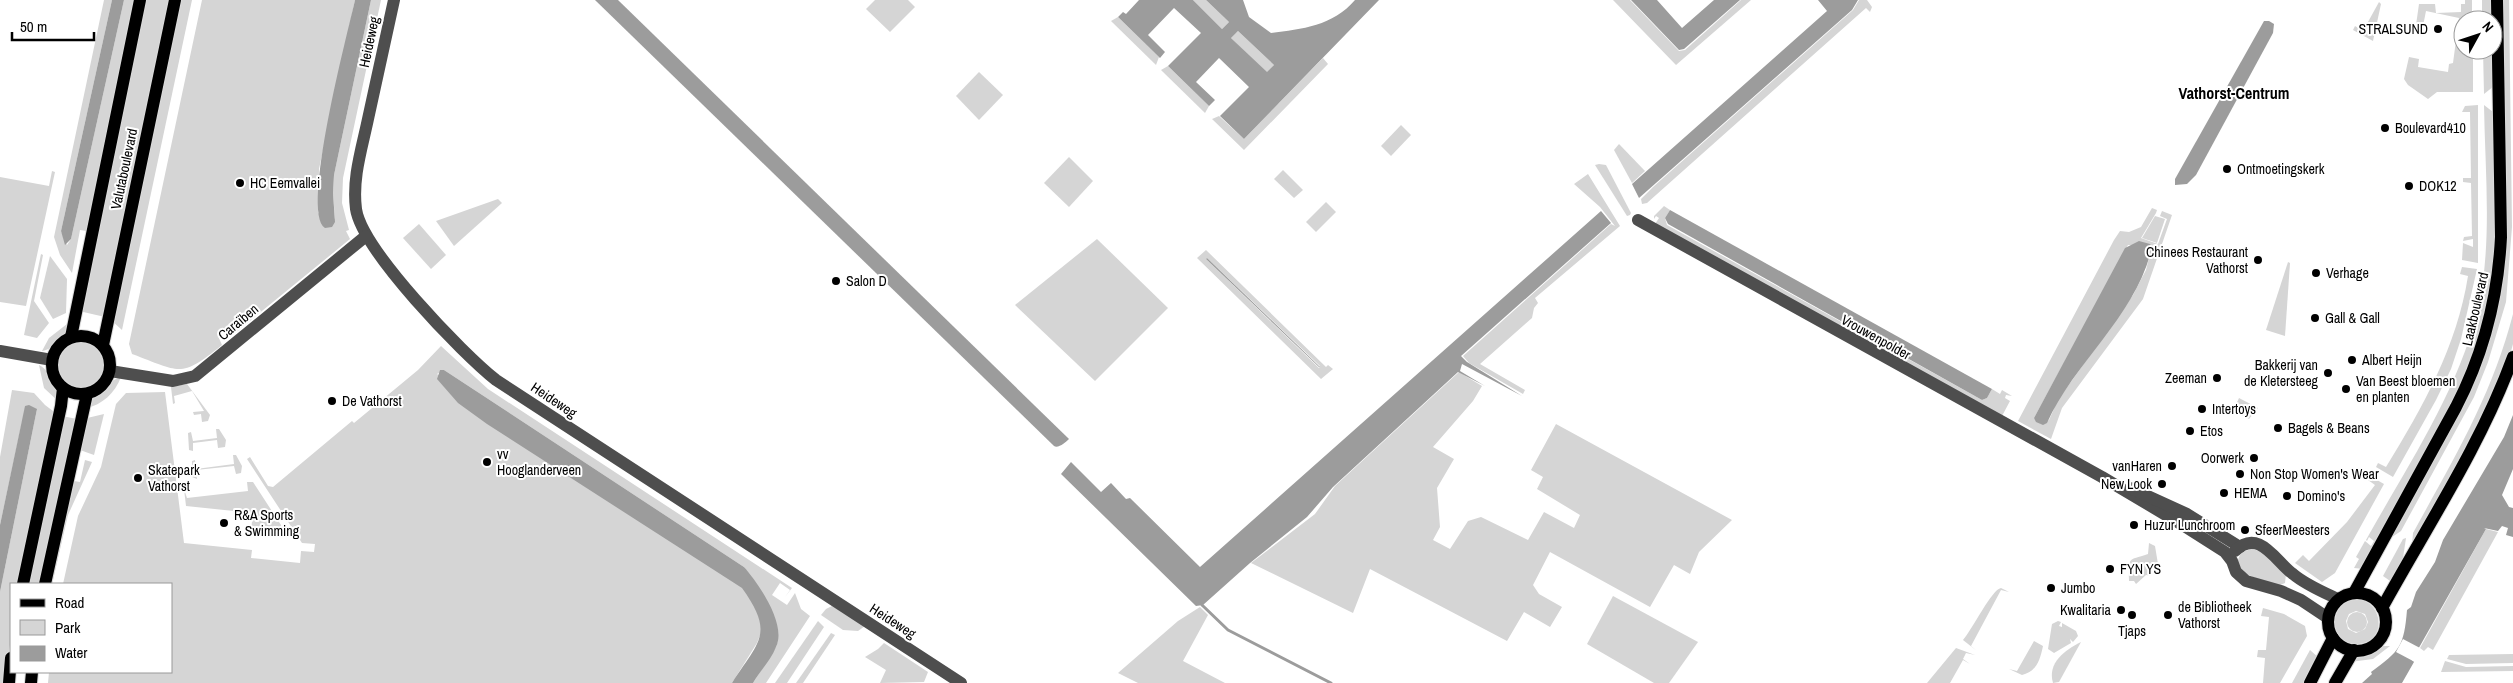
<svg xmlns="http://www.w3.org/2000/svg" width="2513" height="683" font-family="'Archivo Narrow',sans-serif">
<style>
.green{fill:#d5d5d5;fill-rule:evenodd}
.water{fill:#9c9c9c;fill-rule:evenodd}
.pier{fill:#fff}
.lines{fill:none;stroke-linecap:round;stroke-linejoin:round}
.stream{stroke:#9c9c9c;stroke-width:3}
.major-casing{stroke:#dbdbdb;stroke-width:14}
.minor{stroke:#4e4e4e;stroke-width:12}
.major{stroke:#000;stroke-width:12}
.poi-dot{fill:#000;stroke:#fff;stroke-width:2}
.labels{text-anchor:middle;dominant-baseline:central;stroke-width:4;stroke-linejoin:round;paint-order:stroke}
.poi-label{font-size:14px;fill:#000;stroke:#fff;text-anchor:start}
.street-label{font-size:14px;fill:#000;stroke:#fff}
.quarter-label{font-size:16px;font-weight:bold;fill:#000;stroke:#fff}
</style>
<rect width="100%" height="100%" fill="#fff"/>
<g class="green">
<polygon points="104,0 112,0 61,231 67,245 71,239 124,0 139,0 97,198 86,231 80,230 72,273 60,255 54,237"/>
<polygon points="145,0 172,0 105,317 79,311"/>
<polygon points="178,0 192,0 122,330 111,320"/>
<path d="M202,0H355L319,169L318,213L335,219L333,193L334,175L371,0H381L343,178L342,203L349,230L346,231L350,239L234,334L228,328L218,336L222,345C180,379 181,372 132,354L129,344Z"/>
<polygon points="875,0 908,0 915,7 890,32 866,9"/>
<polygon points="1193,0 1206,0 1229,22 1222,29"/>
<polygon points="1613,0 1630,0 1679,51 1685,50 1741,0 1751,0 1676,65"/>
<polygon points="1859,0 1867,0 1872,7 1870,12 1866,8 1647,203 1642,204 1641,199 1653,187 1853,10"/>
<polygon points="2465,0 2472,0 2472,20 2463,20 2463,50 2473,50 2473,92 2437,92 2428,99 2408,85 2404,79 2409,57 2419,59 2418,67 2448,72 2449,64 2453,63 2459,18 2426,11 2423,26 2416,25 2419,4 2435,4 2436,13 2461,12 2461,4 2465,4"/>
<polygon points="2482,0 2495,0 2494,86 2484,94 2483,50 2493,50 2493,20 2482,20"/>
<polygon points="2501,0 2509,0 2512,227 2506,302 2488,362 2474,397 2401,531 2392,537 2374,571 2370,570 2494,316"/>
<polygon points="2379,2 2381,4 2373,41 2353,30 2355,26 2363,31"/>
<polygon points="1118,17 1159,57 1156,65 1111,21"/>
<polygon points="1238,31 1274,65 1267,73 1231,38"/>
<polygon points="1323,58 1328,64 1244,150 1212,119 1219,116 1244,139"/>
<polygon points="1168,66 1209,106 1205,113 1161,70"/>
<polygon points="979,72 1003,95 979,120 956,96"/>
<polygon points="2478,105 2478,263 2462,260 2463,243 2473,247 2473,239 2463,241 2464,237 2472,236 2471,183 2463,182 2463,178 2471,178 2470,112 2462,112 2465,106"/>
<path d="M2484,105L2493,112L2496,265L2474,360L2364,569L2354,568L2359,559L2356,557L2365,541L2371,546L2374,541L2369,537L2367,541L2366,540C2406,468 2456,395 2477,313C2493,247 2485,173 2484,105Z"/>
<polygon points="1401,125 1411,135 1391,156 1381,146"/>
<polygon points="1619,144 1645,171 1632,183 1614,150"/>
<polygon points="1069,157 1093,181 1069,207 1044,183"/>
<polygon points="1599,164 1606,165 1631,213 1630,215 1627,216 1595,165"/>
<polygon points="1283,170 1303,190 1294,198 1274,179"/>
<polygon points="52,171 55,172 26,306 0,302 0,177 49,186"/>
<polygon points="1588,174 1620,226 1535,298 1538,303 1534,308 1532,318 1480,364 1525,390 1523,394 1469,363 1463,356 1611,224 1615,226 1600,207 1574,184"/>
<polygon points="498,199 502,203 454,246 436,221"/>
<polygon points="1326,202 1336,212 1316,232 1306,222"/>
<polygon points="1664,206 1670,210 1665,218 1667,225 1982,400 1987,398 1992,389 2000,394 2002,390 2012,396 2006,395 2005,398 2010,401 2002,416 1655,224 1659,218 1656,216 1654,219 1654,216"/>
<path d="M2152,208L2157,210L2156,213L2141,238L2158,244L2167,219L2160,216L2162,211L2172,215L2143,299L2062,408L2051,439L2018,421L2114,240L2120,231L2129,232L2141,227ZM2128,245L2152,246L2146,270L2133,295L2058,400L2049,420L2041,424L2034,418Z"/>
<polygon points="2155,216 2165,219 2157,243 2142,238"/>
<polygon points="419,224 446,255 431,269 403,238"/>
<polygon points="1097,239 1168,308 1095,381 1015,305"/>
<path d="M1206,250L1326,367L1328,365L1333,369L1321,379L1197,258ZM1207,258L1320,366L1319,368L1206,259Z"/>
<polygon points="41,254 43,255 34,301 49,323 37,338 24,335"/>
<polygon points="50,256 67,279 66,313 53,319 40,298"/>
<polygon points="2288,262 2290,263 2285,336 2266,330"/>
<path d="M2462,267L2477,269L2461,339L2451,369L2436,400L2393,477L2376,467L2378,463L2386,467C2423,407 2457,346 2468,276L2460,274Z"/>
<path d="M2513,314V344L2507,366L2466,453L2412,545L2413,533C2453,460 2492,396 2513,314Z"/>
<path d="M67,324C68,336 54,349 42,351L49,338Z"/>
<circle cx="81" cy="365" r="23"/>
<path d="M441,346L488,389L792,588L785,597L790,590L780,583L772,595L787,605L795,593L801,609L810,616L766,683H753L776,647L778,640L762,630L757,643L732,683H48L49,672H171V584H63L78,516L101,467L116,404L126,393L165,392L184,543L252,550L251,558L300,563L301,551L314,552L315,544L302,543L247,459L250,457L268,486L273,487L352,421L354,423L418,370ZM444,370L744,567L757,586L437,374Z"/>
<path d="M39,365C51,371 57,389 59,402L44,388Z"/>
<polygon points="1459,372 1482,386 1473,401 1433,447 1454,459 1437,488 1440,527 1433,540 1450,549 1468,521 1481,517 1528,540 1544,512 1574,528 1580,515 1537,489 1543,477 1531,470 1556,424 1732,520 1699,552 1690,574 1674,565 1650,607 1550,552 1533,585 1539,594 1562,607 1550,627 1524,612 1507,641 1370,569 1353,613 1251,563 1315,514 1335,486"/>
<path d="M121,377C115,393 102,405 86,408C92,396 108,381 121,377Z"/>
<polygon points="187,384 210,415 208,421 202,422 201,414 194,415 193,412 204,411 192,391 174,396 175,403 173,404 171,387"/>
<polygon points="12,390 34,393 45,405 57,414 21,584 11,584 11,637 5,683 0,683 0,592 37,409 22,422 0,525 0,457"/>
<polygon points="2239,398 2258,408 2249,419 2233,411"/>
<polygon points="104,414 94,455 80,450 83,419"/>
<polygon points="62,416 77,419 42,584 26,584"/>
<polygon points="216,429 219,429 226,440 225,447 218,448 217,440 193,443 193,451 189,450 188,433 191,432 193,441 217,438"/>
<polygon points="233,455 236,455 242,466 241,473 236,474 234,466 196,470 197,479 192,477 192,461 195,460 196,469 234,464"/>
<polygon points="85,460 92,462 68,515 52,584 47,584 63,516 74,481 80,482"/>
<polygon points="2370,476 2384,484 2335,573 2322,582 2295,563 2303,555 2309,561 2347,522 2375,485 2368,480"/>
<polygon points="247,482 253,482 281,525 280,534 251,530 253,513 186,506 184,489 187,498 248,491"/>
<polygon points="2486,529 2498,532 2433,650 2428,647 2424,651 2420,648"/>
<polygon points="2406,538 2403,558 2393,583 2383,576 2403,539"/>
<path d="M2149,543L2155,546L2158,564L2149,573L2151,576L2146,575L2136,584L2134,581H2129C2129,556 2127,561 2148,554Z"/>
<path d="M2252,549L2264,552L2286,574L2285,583L2280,585C2270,582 2230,575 2239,557C2241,552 2247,550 2252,549Z"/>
<path d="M2001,588L2009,592L2001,590L1971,646L1977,651L1963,640C1972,630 1992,589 2001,588Z"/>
<polygon points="1613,596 1698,642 1669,683 1654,683 1587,644"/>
<path d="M2352,599C2382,596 2390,641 2359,644C2331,647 2325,609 2352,599ZM2356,611L2365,614L2368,622L2365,629L2356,633L2348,629L2346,621L2349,614Z"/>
<polygon points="832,606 865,626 858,631 843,630 821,615 826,609"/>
<polygon points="1200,607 1208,615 1183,661 1225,683 1138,683 1118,673 1178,621"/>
<polygon points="2263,608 2284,614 2305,626 2307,636 2280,683 2263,683 2265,658 2257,657 2258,650 2266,650 2269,617 2261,616"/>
<circle cx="2357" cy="622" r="10"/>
<polygon points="818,621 824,627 787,683 775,683"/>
<polygon points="2058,621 2061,622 2059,626 2062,627 2062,623 2076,631 2078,636 2073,642 2070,639 2071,643 2054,653 2048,649 2052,624"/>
<polygon points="831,633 835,635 803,683 796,683"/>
<path d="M2034,641L2043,646C2040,660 2037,671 2022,675L2009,669L2017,671Z"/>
<path d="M2081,642L2059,682L2053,683C2047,663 2065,650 2081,642Z"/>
<polygon points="884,643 928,672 924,682 880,683 886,670 865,657 878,649"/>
<polygon points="2381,646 2390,646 2373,659 2350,662 2356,656"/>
<polygon points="1956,648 1975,655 1966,653 1963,659 1970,664 1963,660 1950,683 1927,683"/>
<polygon points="2310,650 2319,658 2307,683 2292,683"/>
<polygon points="2513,654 2513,663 2466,664 2447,659 2449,655"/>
<polygon points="2445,661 2466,667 2513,666 2513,671 2441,672"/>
</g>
<g class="water">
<polygon points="112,0 124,0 71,239 65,245 61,231"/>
<path d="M355,0H371L334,175L333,193L335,222L332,227L325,228C300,212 348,32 355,0Z"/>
<path d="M595,0H618L1069,439C1066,442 1058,449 1054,446Z"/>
<path d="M1139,0H1193L1222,29L1229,22L1206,0H1243L1249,17L1271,33C1302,29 1333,26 1355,0H1379L1244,139L1220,116L1249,87L1219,58L1196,82L1215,100L1209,106L1168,66L1201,33L1174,8L1148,35L1165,52L1160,58L1118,17L1123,12L1126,14ZM1238,31L1274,65L1267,72L1231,38Z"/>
<polygon points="1631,0 1657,0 1682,28 1714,0 1740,0 1684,49 1679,50"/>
<polygon points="1818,0 1858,0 1852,10 1639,198 1632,184 1827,11"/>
<polygon points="2264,21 2269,21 2274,24 2273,33 2196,175 2187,184 2175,185 2175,179"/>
<polygon points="1670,210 1992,389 1987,398 1982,400 1668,224 1665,218"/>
<polygon points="1601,211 1611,223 1461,356 1467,362 1522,396 1462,364 1460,371 1485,386 1458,372 1333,487 1307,517 1250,563 1203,605 1196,606 1061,474 1071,462 1101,492 1111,483 1126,499 1130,498 1200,567"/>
<path d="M2139,241L2150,244L2152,247C2137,315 2075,361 2047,423L2043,425L2036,422L2034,418L2125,248Z"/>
<polygon points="1207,258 1320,367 1319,367 1206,259"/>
<path d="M440,370H444L744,567C759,584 787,625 776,647C771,660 760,671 753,683H732C759,641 775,634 742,588L487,424L458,403L437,379Z"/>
<polygon points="29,405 37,409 0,592 0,525 25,406"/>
<path d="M2513,415V469L2502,495L2509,507L2513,508V537L2506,535L2508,528L2502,526L2498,531L2484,528L2486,529L2412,660L2414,662L2402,683H2362L2372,674L2371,672C2400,651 2404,646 2407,610L2411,607L2416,592L2435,562L2443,540L2504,437Z"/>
</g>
<polygon class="pier" points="2403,639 2420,648 2413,661 2396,652"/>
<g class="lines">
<polyline class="stream" points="1202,605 1228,630 1331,683"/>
<g class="major-casing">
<g id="major">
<circle cx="81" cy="365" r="29"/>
<polyline points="71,337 140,0"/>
<polyline points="103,345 175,0"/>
<polyline points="23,584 61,406 63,388"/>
<polyline points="45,584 87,394"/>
<path d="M2354,593L2456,407C2484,353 2498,297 2501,237L2497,0"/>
<circle cx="2357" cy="622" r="29"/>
<path d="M2382,608C2427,526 2481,445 2513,357"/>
<polyline points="9,683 11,658"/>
<polyline points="31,683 32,672"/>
<polyline points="2310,683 2333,638"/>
<polyline points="2335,683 2354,650"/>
</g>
</g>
<g class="minor">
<path d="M394,0C385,40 377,79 368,119C362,148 352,178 356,209C362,250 462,353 496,380L961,683"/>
<polyline points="1638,220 2102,477 2181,524 2225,552 2232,561 2236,572 2246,581 2281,591 2301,600 2328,618"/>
<polyline points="0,351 52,360"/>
<polyline points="110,371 173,381 195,376 366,236"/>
<polyline points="2130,488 2187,514 2240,547"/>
<path d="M2235,551C2259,527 2276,562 2293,574C2306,585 2323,592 2338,599"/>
</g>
<use href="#major" class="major"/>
</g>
<g class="poi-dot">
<circle cx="2438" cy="29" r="5"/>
<circle cx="2385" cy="128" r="5"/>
<circle cx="2227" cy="169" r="5"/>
<circle cx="240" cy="183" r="5"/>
<circle cx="2409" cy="186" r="5"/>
<circle cx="2258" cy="260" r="5"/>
<circle cx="2316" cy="273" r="5"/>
<circle cx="836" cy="281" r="5"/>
<circle cx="2315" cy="318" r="5"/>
<circle cx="2352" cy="360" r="5"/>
<circle cx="2328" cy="373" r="5"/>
<circle cx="2217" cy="378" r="5"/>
<circle cx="2346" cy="389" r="5"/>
<circle cx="332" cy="401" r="5"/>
<circle cx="2202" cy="409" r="5"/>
<circle cx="2278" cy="428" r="5"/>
<circle cx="2190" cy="431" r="5"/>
<circle cx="2254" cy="458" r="5"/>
<circle cx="487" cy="462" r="5"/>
<circle cx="2172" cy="466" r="5"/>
<circle cx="2240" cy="474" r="5"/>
<circle cx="138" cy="478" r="5"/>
<circle cx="2162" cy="484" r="5"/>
<circle cx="2224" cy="493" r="5"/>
<circle cx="2287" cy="496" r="5"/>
<circle cx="224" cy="523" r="5"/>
<circle cx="2134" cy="525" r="5"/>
<circle cx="2245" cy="530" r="5"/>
<circle cx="2110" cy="569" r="5"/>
<circle cx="2051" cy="588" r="5"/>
<circle cx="2121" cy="610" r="5"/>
<circle cx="2132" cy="615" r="5"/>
<circle cx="2168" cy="615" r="5"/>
</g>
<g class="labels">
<g class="poi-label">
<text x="2428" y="29" text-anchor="end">STRALSUND</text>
<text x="2395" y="128">Boulevard410</text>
<text x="2237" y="169">Ontmoetingskerk</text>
<text x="250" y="183">HC Eemvallei</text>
<text x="2419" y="186">DOK12</text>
<text x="2248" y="252" text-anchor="end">Chinees Restaurant<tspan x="2248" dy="16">Vathorst</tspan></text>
<text x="2326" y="273">Verhage</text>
<text x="846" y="281">Salon D</text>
<text x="2325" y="318">Gall &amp; Gall</text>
<text x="2362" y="360">Albert Heijn</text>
<text x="2318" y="365" text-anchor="end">Bakkerij van<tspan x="2318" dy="16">de Kletersteeg</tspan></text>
<text x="2207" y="378" text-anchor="end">Zeeman</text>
<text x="2356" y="381">Van Beest bloemen<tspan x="2356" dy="16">en planten</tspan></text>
<text x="342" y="401">De Vathorst</text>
<text x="2212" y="409">Intertoys</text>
<text x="2288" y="428">Bagels &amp; Beans</text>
<text x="2200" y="431">Etos</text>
<text x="497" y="454">vv<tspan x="497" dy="16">Hooglanderveen</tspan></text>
<text x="2244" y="458" text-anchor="end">Oorwerk</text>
<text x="2162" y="466" text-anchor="end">vanHaren</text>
<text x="148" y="470">Skatepark<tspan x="148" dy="16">Vathorst</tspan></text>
<text x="2250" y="474">Non Stop Women's Wear</text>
<text x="2152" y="484" text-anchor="end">New Look</text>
<text x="2234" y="493">HEMA</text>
<text x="2297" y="496">Domino's</text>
<text x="234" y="515">R&amp;A Sports<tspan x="234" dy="16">&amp; Swimming</tspan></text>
<text x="2144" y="525">Huzur Lunchroom</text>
<text x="2255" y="530">SfeerMeesters</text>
<text x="2120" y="569">FYN YS</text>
<text x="2061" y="588">Jumbo</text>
<text x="2178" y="607">de Bibliotheek<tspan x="2178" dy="16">Vathorst</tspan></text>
<text x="2111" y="610" text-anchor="end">Kwalitaria</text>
<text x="2132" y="631" text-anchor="middle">Tjaps</text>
</g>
<g class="street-label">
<text transform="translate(369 42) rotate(-78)">Heideweg</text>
<text transform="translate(124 169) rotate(-78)">Valutaboulevard</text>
<text transform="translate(2475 309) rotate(-77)">Laakboulevard</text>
<text transform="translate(238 322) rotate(-40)">Caraïben</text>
<text transform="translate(1876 337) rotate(29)">Vrouwenpolder</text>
<text transform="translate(554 400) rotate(34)">Heideweg</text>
<text transform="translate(893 621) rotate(33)">Heideweg</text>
</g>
<g class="quarter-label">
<text x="2234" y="93">Vathorst-Centrum</text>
</g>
</g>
<rect x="10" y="583" width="162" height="90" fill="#ffffff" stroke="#999999"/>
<rect x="20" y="599" width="25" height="8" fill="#000000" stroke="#999999"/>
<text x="55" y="608" font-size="15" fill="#000000">Road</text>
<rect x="20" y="620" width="25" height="15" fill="#d5d5d5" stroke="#999999"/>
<text x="55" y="633" font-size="15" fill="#000000">Park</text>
<rect x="20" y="646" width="25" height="15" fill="#9c9c9c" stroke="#999999"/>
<text x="55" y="658" font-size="15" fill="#000000">Water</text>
<g transform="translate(2478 35) rotate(50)"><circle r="24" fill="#ffffff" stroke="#999999"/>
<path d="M0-4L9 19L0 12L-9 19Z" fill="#000000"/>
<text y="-8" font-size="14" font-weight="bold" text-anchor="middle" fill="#000000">N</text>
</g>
<path d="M12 32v8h82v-8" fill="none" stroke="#000000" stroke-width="2.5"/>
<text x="20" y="32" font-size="15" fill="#000000" stroke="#ffffff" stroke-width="4" paint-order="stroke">50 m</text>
</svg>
